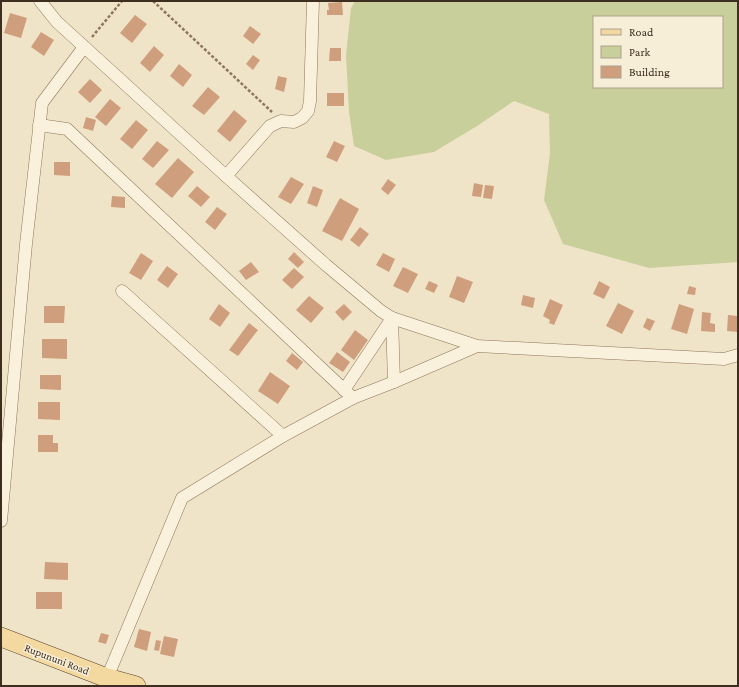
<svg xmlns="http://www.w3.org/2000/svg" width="739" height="687" font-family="'Crimson Pro',serif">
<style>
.green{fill:#c9cf9b;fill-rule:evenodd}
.building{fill:#cf9f7d}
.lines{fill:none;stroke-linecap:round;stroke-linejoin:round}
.street-casing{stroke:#8d765c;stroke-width:13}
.primary-casing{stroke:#5b4430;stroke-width:20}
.path{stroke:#8d765c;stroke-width:2.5;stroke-dasharray:3 2;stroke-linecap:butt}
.street{stroke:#faf1dc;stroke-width:12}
.primary{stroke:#f3d9a0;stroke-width:19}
.labels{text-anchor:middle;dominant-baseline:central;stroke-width:3;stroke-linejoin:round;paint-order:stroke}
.street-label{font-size:11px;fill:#3d2e20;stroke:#f7eed8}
</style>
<rect width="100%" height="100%" fill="#f0e4c8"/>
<path class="green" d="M355,1H738V262L649,268L563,244L544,200L550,153L549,114L514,101L477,126L434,152L386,160L354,146L349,112L346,55L351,8ZM594,17H722V87H594Z"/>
<g class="building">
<polygon points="342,2 343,15 327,15 327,10 329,10 328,3"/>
<polygon points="10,13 27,18 21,38 4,33"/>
<polygon points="135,15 147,24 132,43 120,33"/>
<polygon points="250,26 261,34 253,44 243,36"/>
<polygon points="41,32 54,40 44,56 31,47"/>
<polygon points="154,46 164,55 150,72 140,63"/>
<polygon points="330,48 341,48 341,61 329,61"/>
<polygon points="253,55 260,60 253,70 246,64"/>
<polygon points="179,64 192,75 183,87 170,76"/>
<polygon points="278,76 287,78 284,92 275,89"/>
<polygon points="90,79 102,90 90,103 78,92"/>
<polygon points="208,87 220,97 204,115 192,106"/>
<rect x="327" y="93" width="17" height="13"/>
<polygon points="110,99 121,108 106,126 95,117"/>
<polygon points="234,110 247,121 230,142 217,131"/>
<polygon points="86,117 96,120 93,131 83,128"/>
<polygon points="136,120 148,130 132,149 120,139"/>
<polygon points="157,141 169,150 153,168 142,159"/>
<polygon points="334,141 345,146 337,162 326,157"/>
<polygon points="178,158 194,172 172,198 155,184"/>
<polygon points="54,162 70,162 70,176 54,175"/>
<polygon points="291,177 304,184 291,204 278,197"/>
<polygon points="388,179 396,185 388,195 381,189"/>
<polygon points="474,183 483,185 481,197 472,196"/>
<polygon points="485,185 494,186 492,199 483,198"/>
<polygon points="197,186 210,197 201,207 188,196"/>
<polygon points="313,186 323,190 317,207 307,203"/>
<polygon points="112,196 125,197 125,208 111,207"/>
<polygon points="340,198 359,209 342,241 322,231"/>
<polygon points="217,207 227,214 215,230 205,222"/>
<polygon points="360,227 369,234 359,247 350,240"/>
<polygon points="294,252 304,262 298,268 288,259"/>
<polygon points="141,253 153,261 141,280 129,273"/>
<polygon points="383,253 395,259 389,272 376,265"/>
<polygon points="251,262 259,272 246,280 239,271"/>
<polygon points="167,266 178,274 168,288 157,280"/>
<polygon points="403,267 418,274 408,293 393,286"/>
<polygon points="294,268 304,277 292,289 282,280"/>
<polygon points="457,276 473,282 464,303 449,297"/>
<polygon points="429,281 438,285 434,293 425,289"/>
<polygon points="599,281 610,287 604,299 593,294"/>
<polygon points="689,286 696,288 695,295 687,294"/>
<polygon points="523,295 535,298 533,308 521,305"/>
<polygon points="309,296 324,308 311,323 296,310"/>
<polygon points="550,299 563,305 554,325 549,323 550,320 543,316"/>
<polygon points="618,303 634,311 622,334 606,326"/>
<polygon points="219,304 230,313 220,327 209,319"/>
<polygon points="344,304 352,312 343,321 335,312"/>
<polygon points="679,304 694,309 687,334 671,329"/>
<polygon points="44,306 65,306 64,323 44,323"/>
<polygon points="702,312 711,313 710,323 715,324 715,332 701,331"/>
<polygon points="728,315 738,316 738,332 727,331"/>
<polygon points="647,318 655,321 650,331 643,327"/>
<polygon points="249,323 258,330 238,356 229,350"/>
<polygon points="355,330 368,340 354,360 341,350"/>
<polygon points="42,339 67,339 67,359 42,358"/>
<polygon points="337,352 350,362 343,372 329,363"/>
<polygon points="292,353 303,362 297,370 286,361"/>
<polygon points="270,372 290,386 278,404 258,391"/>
<polygon points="40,375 61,375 61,390 40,389"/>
<polygon points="38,402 60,402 60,420 38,419"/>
<polygon points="38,435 53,435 53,443 58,443 58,452 38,452"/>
<polygon points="45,562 68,563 68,580 44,579"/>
<rect x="36" y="592" width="26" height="17"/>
<polygon points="139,629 151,632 147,651 134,647"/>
<polygon points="101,633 109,635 106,644 98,642"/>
<polygon points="164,636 178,639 174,657 160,654"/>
<polygon points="156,640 161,641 159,651 154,650"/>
</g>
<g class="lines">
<g class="street-casing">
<g id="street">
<polyline points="40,1 57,22 226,176 326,265 381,311 392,318 477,346 724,359 738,355"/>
<polyline points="39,125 67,129 353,398"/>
<polyline points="226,176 270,126 281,121 294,122 302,118 308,111 310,101 313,1"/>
<polyline points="122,291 283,436"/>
<polyline points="392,318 394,382"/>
<polyline points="344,390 392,318"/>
<polyline points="1,521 26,244 42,103 84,47"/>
<polyline points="106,683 107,678 182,498 283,436 353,398 394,382 477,346"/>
</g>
</g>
<g class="primary-casing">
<polyline id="primary" points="1,637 107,678 136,686"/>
</g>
<g class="path">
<polyline points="153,1 272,112"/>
<polyline points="92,37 122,1"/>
</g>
<use href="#street" class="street"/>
<use href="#primary" class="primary"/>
</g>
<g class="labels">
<g class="street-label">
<text transform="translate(57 659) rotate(21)">Rupununi Road</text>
</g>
</g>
<rect width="739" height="687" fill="none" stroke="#3d2e20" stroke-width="4"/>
<rect x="593" y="16" width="130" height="72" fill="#f7eed8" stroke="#ada18e"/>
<rect x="601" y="29" width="20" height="6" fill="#f3d9a0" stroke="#ada18e"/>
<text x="629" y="36" font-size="12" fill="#3d2e20">Road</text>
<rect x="601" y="46" width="20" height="12" fill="#c9cf9b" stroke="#ada18e"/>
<text x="629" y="56" font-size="12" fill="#3d2e20">Park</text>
<rect x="601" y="66" width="20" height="12" fill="#cf9f7d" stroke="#ada18e"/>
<text x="629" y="76" font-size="12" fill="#3d2e20">Building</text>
</svg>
